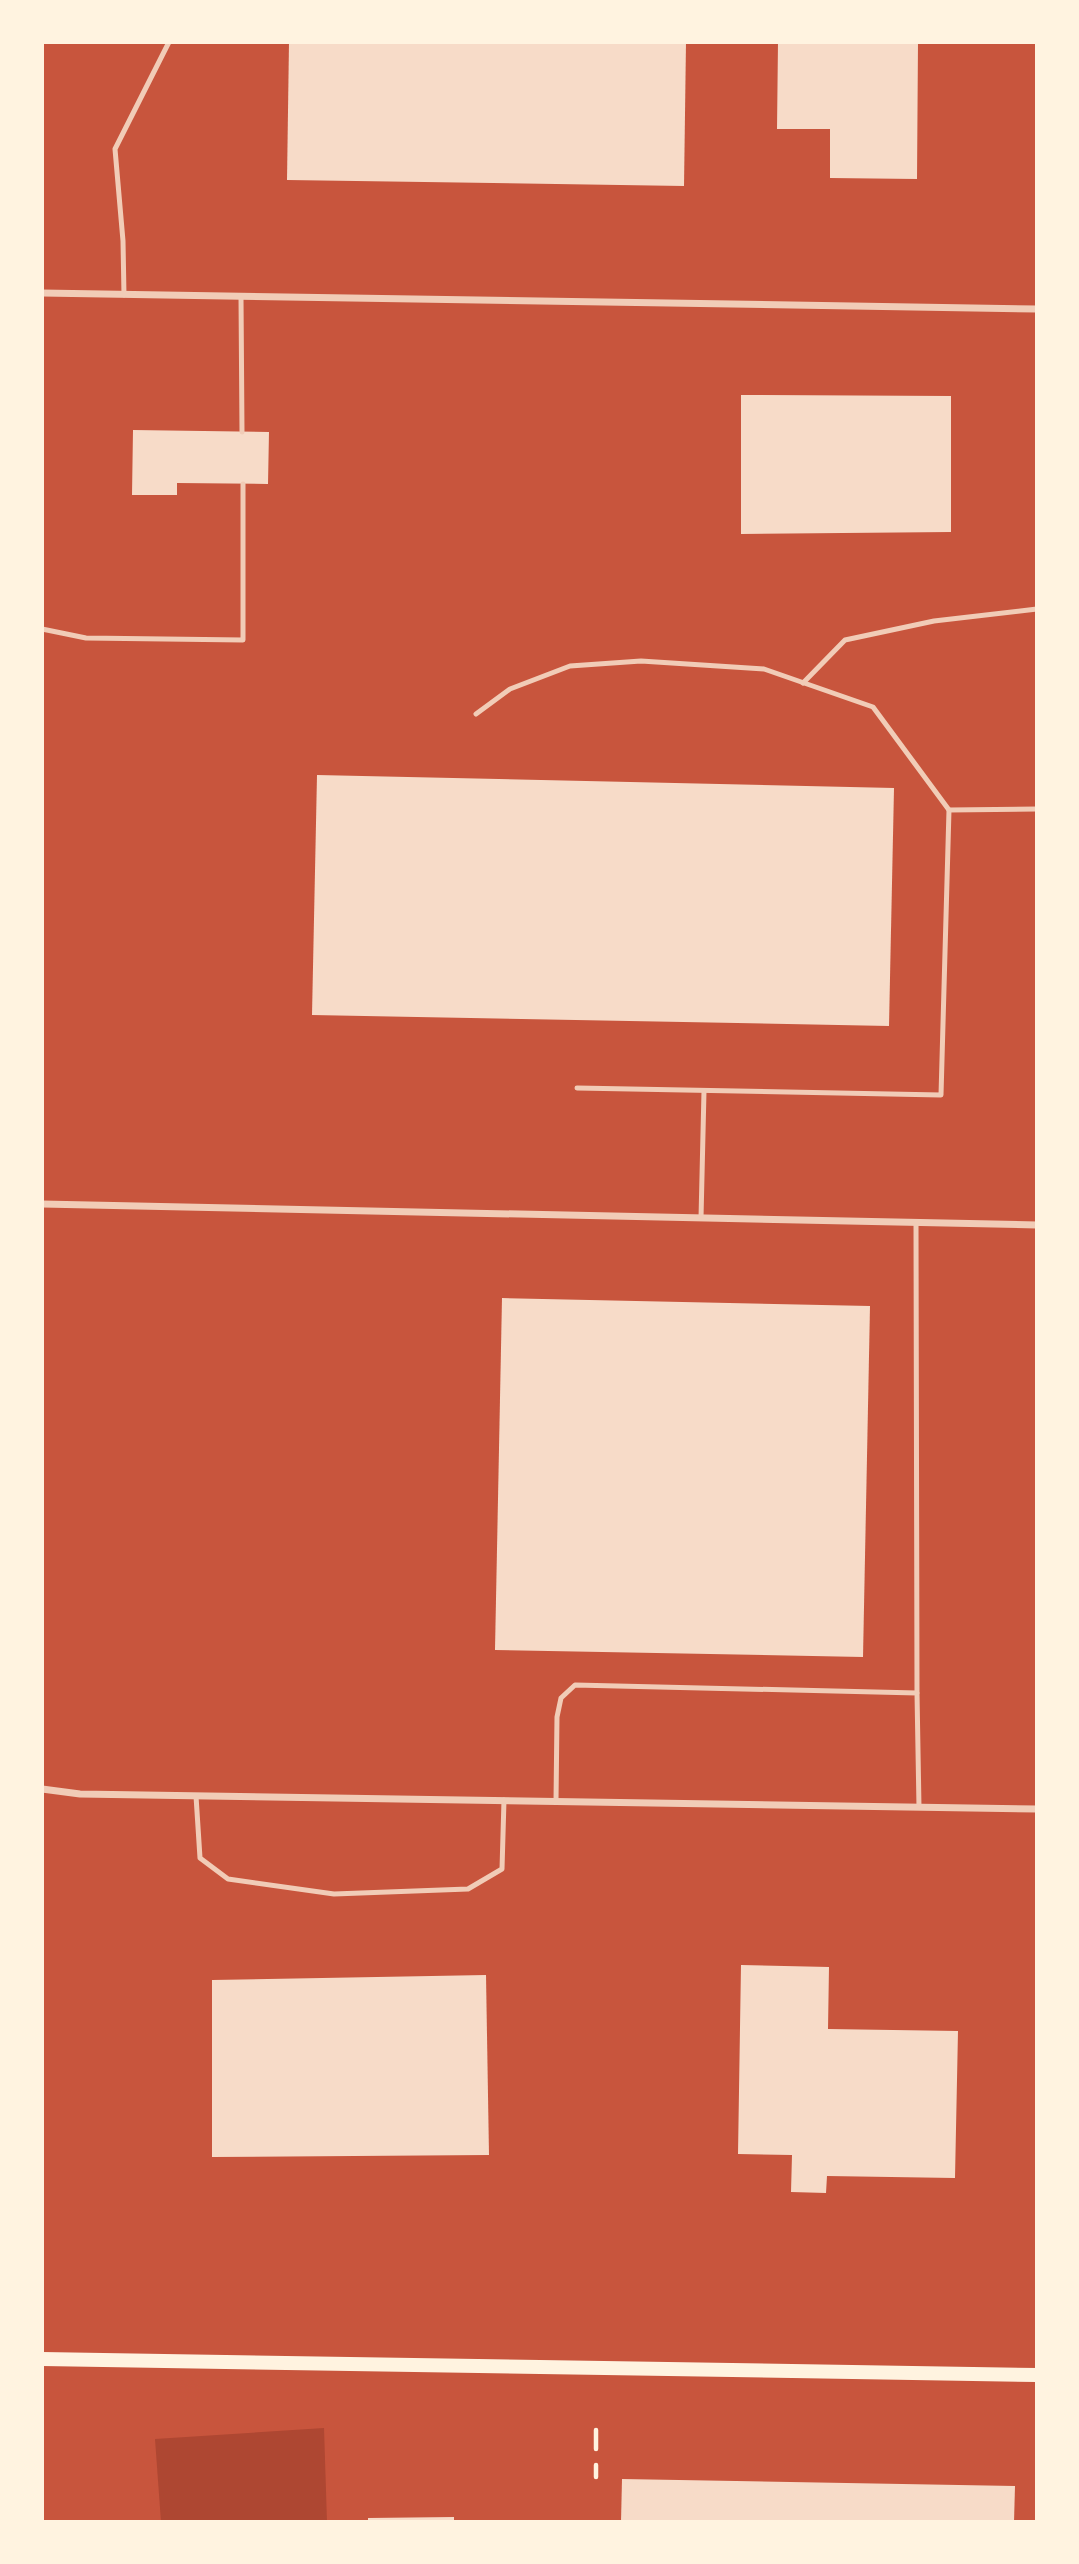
<svg xmlns="http://www.w3.org/2000/svg" width="1079" height="2564" font-family="'Exo 2',sans-serif">
<style>
.green{fill:#ae4732}
.building{fill:#f7dbc8}
.lines{fill:none;stroke-linecap:round;stroke-linejoin:round}
.path{stroke:#fff3e0;stroke-width:4.5}
.service{stroke:#f1ccb7;stroke-width:5}
.minor{stroke:#f1ccb7;stroke-width:7}
.secondary{stroke:#fff3e0;stroke-width:14}
</style>
<rect width="100%" height="100%" fill="#c8553d"/>
<polygon class="green" points="324,2428 327,2522 161,2522 155,2439"/>
<g class="building">
<polygon points="289,42 686,42 684,186 287,180"/>
<polygon points="778,42 918,42 917,179 830,178 830,129 777,129"/>
<polygon points="741,395 951,396 951,532 741,534"/>
<polygon points="133,430 269,432 268,484 177,483 177,495 132,495"/>
<polygon points="317,775 894,788 889,1026 312,1015"/>
<polygon points="502,1298 870,1306 863,1657 495,1650"/>
<polygon points="741,1965 829,1967 828,2029 958,2031 955,2178 827,2176 826,2193 791,2192 792,2155 738,2154"/>
<polygon points="486,1975 489,2155 212,2157 212,1980"/>
<polygon points="622,2479 1015,2486 1014,2522 621,2522"/>
<polygon points="454,2517 454,2522 368,2522 368,2518"/>
</g>
<g class="lines">
<g class="path">
<polyline points="596,2430 596,2449"/>
<polyline points="596,2465 596,2477"/>
</g>
<g class="service">
<polyline points="124,295 123,241 115,149 169,42"/>
<polyline points="241,297 242,432"/>
<polyline points="42,629 86,638 243,640 243,484"/>
<polyline points="803,683 845,640 934,621 1037,609"/>
<polyline points="476,714 510,689 570,666 641,661 764,669 873,707 949,810"/>
<polyline points="577,1088 941,1095 949,810 1037,809"/>
<polyline points="701,1218 704,1091"/>
<polyline points="916,1222 917,1693"/>
<polyline points="196,1796 200,1858 228,1879 334,1894 468,1889 502,1869 504,1800"/>
<polyline points="556,1801 557,1717 561,1698 575,1685 917,1693 919,1807"/>
</g>
<g class="minor">
<polyline points="42,293 1037,309"/>
<polyline points="42,1204 1037,1225"/>
<polyline points="42,1789 80,1794 1037,1809"/>
</g>
<polyline class="secondary" points="42,2359 1037,2375"/>
</g>
<rect width="1079" height="2564" fill="none" stroke="#fff3e0" stroke-width="88"/>
</svg>
